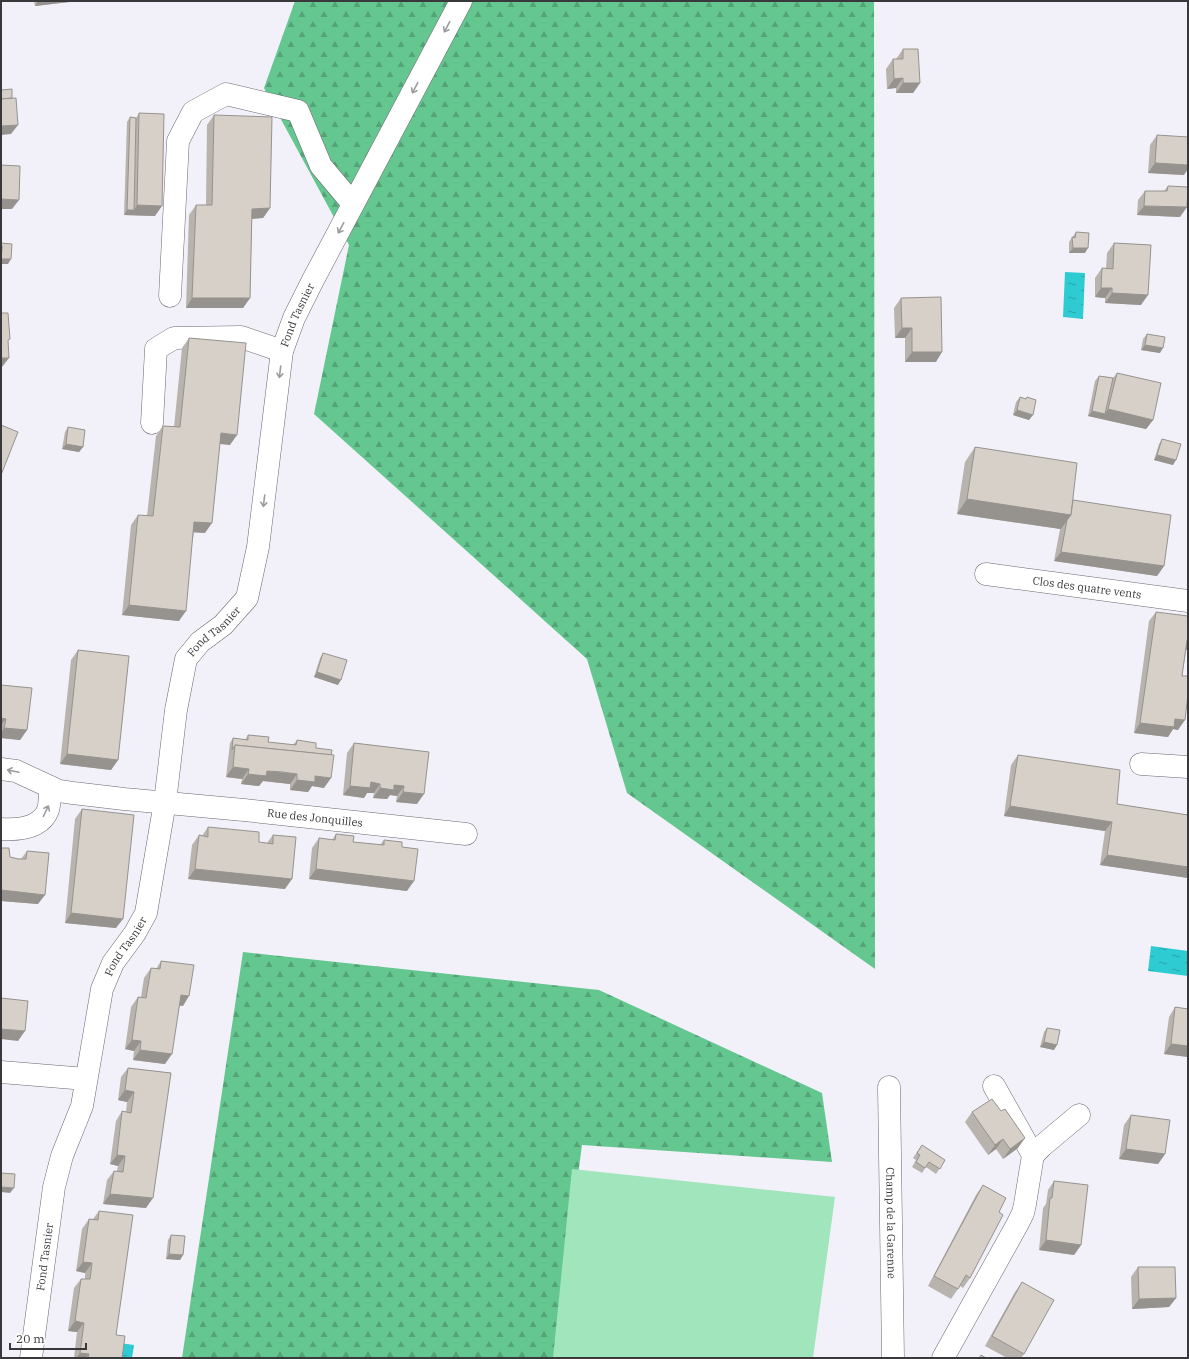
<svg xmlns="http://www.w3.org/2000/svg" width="1189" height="1359" font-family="'IBM Plex Serif',serif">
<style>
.forest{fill:url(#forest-firs)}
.pitch{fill:#a1e5bc}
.water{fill:url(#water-ripples)}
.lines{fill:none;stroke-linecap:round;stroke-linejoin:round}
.minor-casing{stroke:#69686f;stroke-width:23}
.minor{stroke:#fff;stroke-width:22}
.wall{fill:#b8b3ad}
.shaded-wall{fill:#96928d}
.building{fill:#d6d0c9;stroke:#96928d}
.oneway{stroke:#9c9c9e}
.labels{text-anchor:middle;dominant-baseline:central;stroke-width:3;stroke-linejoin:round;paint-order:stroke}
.street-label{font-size:11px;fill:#39393c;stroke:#fff}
</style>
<defs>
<pattern id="forest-firs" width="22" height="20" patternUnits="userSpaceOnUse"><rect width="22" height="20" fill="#65c790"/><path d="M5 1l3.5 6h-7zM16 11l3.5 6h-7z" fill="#54a377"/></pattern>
<pattern id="water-ripples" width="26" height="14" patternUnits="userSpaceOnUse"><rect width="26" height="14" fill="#2ecbd2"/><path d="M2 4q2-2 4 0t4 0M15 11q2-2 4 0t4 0" fill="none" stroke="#28a6ac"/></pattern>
</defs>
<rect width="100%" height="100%" fill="#f2f1fa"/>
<g class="forest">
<polygon points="295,1 874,1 875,969 627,793 587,659 314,414 349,245 264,88"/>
<polygon points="243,952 599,990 822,1093 832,1162 582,1145 554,1358 182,1358"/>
</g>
<polygon class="pitch" points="572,1169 835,1197 813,1358 553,1358"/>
<g class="water">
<polygon points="1065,272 1085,273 1083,319 1063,317"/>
<polygon points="1151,946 1188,951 1188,976 1148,971"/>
<polygon points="120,1343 134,1345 132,1358 117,1358"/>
</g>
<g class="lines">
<g class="minor-casing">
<g id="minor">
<polyline points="170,296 178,141 193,112 226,94 298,111 321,166 353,204"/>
<polyline points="152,423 156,349 174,338 241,337 282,351"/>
<path id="s1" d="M986,574L1188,601"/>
<polyline points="1141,764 1188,767"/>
<path id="s2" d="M1,769L16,771L59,791L73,793L124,799L244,810L466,834"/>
<path d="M1,829C18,830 41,828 48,810C50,804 50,794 50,787"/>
<polyline points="1,1072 86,1079"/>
<path id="s3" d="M889,1087L893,1358"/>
<polyline points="1033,1155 1042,1146 1079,1115"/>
<path id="s4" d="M31,1358L54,1187L62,1156L82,1106L102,989L113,963L135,933L146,913L165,802L176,710L186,659L200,642L223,625L247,598L258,547L282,351L294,318L313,280L461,1"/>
<polyline points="943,1358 1017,1225 1023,1213 1025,1204 1033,1155 994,1086"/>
</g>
</g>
<use href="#minor" class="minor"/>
</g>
<g class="wall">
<polygon points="34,1 78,1 35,6"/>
<polygon points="903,49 920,83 913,93 896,93 896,88 887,89 886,69 893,59 896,59"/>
<polygon points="139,113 155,216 124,215 127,122 130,117 136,118"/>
<polygon points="214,115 270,208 263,218 252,219 250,298 243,308 186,308 189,215 196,205 206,205 207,125"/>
<polygon points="1157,135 1184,175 1148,173 1150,145"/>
<polygon points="1168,186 1180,217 1137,215 1138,200 1145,191 1164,191"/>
<polygon points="1076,232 1085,253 1069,253 1069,242"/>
<polygon points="1114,243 1141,305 1105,303 1105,298 1095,297 1095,278 1102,268 1106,269 1107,253"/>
<polygon points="901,298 936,362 905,362 905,338 895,338 894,308"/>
<polygon points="1147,334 1160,353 1141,350 1143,339"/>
<polygon points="189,338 230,445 220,444 205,533 194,532 179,621 122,615 131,525 138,515 147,516 156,436 163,426 174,427 182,348"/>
<polygon points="1117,373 1153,420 1146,429 1088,416 1095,381 1099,376 1113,378"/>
<polygon points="1020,397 1026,399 1027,397 1029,420 1013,415 1016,402"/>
<polygon points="68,427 83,447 79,452 62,449 65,432"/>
<polygon points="1162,439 1173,465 1154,460 1159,444"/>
<polygon points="975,447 1073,500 1164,566 1157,576 1054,561 1060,529 957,514 965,462"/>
<polygon points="1156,612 1188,650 1186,650 1182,676 1178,730 1173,729 1168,737 1134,733 1149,621"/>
<polygon points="78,650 118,760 111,770 60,764 71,660"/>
<polygon points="323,653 338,685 314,677 320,658"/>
<polygon points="1,685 27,730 20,740 1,738"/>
<polygon points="248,735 268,742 293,745 297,740 316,748 324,788 312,786 308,792 290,790 290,784 263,781 259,786 241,784 242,779 226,777 230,743 233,738 245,740"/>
<polygon points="354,743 429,752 417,804 396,802 397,796 390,795 387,799 373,798 374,793 367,793 364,798 343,795 347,753"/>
<polygon points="1018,755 1117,804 1188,815 1188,878 1100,865 1105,831 1004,816 1011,765"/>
<polygon points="82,809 116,928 65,923 75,819"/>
<polygon points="208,827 259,842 267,843 273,835 285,889 188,879 192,845 199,835 202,836"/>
<polygon points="336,834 353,842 380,845 384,840 402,847 407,891 309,879 312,848 319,838 332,840"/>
<polygon points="1,848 10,857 21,859 27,851 38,904 1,901"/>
<polygon points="161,961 183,1006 180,1005 165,1064 133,1060 134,1051 125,1049 131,1007 138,997 141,997 144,978 151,968 156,969"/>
<polygon points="1175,1007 1188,1009 1188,1057 1164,1054 1169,1017"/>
<polygon points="1047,1028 1054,1050 1040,1047 1044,1032"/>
<polygon points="128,1068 171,1073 146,1208 103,1204 107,1180 114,1171 117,1171 118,1166 110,1164 116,1121 122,1111 126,1112 127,1102 118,1100 121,1077"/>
<polygon points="972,1112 1018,1148 1003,1159 996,1149 988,1155 965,1122"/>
<polygon points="1131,1115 1165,1154 1158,1164 1119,1159 1124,1125"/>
<polygon points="922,1145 945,1160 936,1174 926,1167 922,1173 912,1167 916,1160 913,1158"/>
<polygon points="1054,1181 1081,1245 1074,1255 1039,1250 1043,1208 1046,1204 1048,1190"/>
<polygon points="983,1185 999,1212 970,1278 963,1288 960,1286 951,1299 928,1286 976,1195"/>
<polygon points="99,1211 116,1335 122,1358 74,1358 77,1332 68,1331 74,1288 81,1279 85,1279 85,1273 76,1271 82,1229 89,1219 93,1219"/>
<polygon points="171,1235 183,1255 180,1260 166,1259 168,1240"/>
<polygon points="1138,1267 1176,1298 1169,1307 1132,1309 1131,1277"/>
<polygon points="1022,1282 1024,1354 1021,1358 1007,1358 985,1346 1015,1292"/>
</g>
<g class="shaded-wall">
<polygon points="38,1 78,1 35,6"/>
<polygon points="903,78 896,88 887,89 894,79"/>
<polygon points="903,83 920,83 913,93 896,93"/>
<polygon points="18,125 11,134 1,135 1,126"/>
<polygon points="1155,163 1188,165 1188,169 1184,175 1148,173"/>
<polygon points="1,199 19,200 12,209 1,209"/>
<polygon points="137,205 162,206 155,216 124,215 127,210 134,210"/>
<polygon points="1144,206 1187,207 1180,217 1137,215"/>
<polygon points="270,208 263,218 245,219 252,209"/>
<polygon points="1073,248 1088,248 1085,253 1069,253"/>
<polygon points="1,259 11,259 8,264 1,264"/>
<polygon points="1101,288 1112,288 1105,298 1095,297"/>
<polygon points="1112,293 1148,295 1141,305 1105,303"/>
<polygon points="192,298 250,298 243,308 186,308"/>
<polygon points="902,328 912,328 905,338 895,338"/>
<polygon points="1145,345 1163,348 1160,353 1141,350"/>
<polygon points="912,352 942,352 936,362 905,362"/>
<polygon points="1,358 9,358 2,367 1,367"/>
<polygon points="1108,409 1153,420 1146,429 1088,416 1092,411 1105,414"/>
<polygon points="1017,410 1033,415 1029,420 1013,415"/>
<polygon points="221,433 237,435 230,445 214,443"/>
<polygon points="66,444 83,447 79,452 62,449"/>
<polygon points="1157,455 1176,460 1173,465 1154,460"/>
<polygon points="967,499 1071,515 1061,529 957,514"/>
<polygon points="194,522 212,523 205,533 188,532"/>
<polygon points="1061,552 1164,566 1157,576 1054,561"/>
<polygon points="129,605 186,611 179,621 122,615"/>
<polygon points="1187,640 1188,640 1188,650 1180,649"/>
<polygon points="317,672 341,680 338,685 314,677"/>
<polygon points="1,718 6,719 1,725"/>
<polygon points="1175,719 1185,720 1178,730 1173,729 1168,737 1134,733 1140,723"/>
<polygon points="4,728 27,730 20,740 1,738 1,733"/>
<polygon points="67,754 118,760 111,770 60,764"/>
<polygon points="233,767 249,769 242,779 226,777"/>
<polygon points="267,771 297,774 290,784 263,781 259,786 241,784 248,774"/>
<polygon points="315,776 331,778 324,788 312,786 308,792 290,790 297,780"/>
<polygon points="371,782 380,784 374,793 367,793 364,798 343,795 350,786"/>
<polygon points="394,785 404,786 397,796 390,795 387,799 373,798 380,788"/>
<polygon points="403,792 424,794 417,804 396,802"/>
<polygon points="1010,806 1112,822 1105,831 1004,816"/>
<polygon points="1107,855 1188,867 1188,878 1100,865"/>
<polygon points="195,869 292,879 285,889 188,879"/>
<polygon points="316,869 414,881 407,891 309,879"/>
<polygon points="1,890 45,895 38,904 1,901"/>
<polygon points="71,913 123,919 116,928 65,923"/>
<polygon points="181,995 189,996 183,1006 174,1005"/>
<polygon points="1,1029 25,1031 18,1041 1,1039"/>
<polygon points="132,1040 141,1041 134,1051 125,1049"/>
<polygon points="1044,1042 1057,1045 1054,1050 1040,1047"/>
<polygon points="1171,1044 1188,1046 1188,1057 1164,1054"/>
<polygon points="140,1050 172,1054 165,1064 133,1060"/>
<polygon points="125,1090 134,1092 127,1102 118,1100"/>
<polygon points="1025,1138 1018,1148 1003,1159 1010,1149"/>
<polygon points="1003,1139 996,1149 988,1155 995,1145"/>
<polygon points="1126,1149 1165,1154 1158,1164 1119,1159"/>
<polygon points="117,1155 125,1156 118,1166 110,1164"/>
<polygon points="1,1187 14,1188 10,1193 1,1192"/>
<polygon points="110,1194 153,1198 146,1208 103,1204"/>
<polygon points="1046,1240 1081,1245 1074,1255 1039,1250"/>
<polygon points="169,1254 183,1255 180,1260 166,1259"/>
<polygon points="83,1262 92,1263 85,1273 76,1271"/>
<polygon points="1176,1298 1169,1307 1132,1309 1139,1299"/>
<polygon points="75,1321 84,1323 77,1332 68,1331"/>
<polygon points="80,1353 89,1354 86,1358 76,1358"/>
</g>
<g class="building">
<polygon points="903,49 918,49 920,83 903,83 903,78 894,79 893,59 903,59"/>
<polygon points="12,89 12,98 1,99 1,90"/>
<polygon points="16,98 18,125 1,126 1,99"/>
<polygon points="139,113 164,114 162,206 137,205"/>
<polygon points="214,115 272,117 270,208 252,209 250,298 192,298 196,205 212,205"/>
<polygon points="130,117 136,118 134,210 127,210"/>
<polygon points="1157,135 1188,137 1188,165 1155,163"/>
<polygon points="1,165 20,166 19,200 1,199"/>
<polygon points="1168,186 1188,187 1187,207 1144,206 1145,191 1167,191"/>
<polygon points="1076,232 1089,233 1088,248 1073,248 1072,237 1075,238"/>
<polygon points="1,243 12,244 11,259 1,259 2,246 1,246"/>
<polygon points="1114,243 1151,245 1148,295 1112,293 1112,288 1101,288 1102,268 1113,269"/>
<polygon points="1,246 2,246 1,265"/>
<polygon points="941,297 942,352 912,352 912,328 902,328 901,298"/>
<polygon points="1,313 8,313 10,339 8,340 9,358 1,358"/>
<polygon points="1147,334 1165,337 1163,348 1145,345"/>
<polygon points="189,338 246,343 237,435 221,433 212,523 194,522 186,611 129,605 138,515 153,516 163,426 180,427"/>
<polygon points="1117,373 1161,383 1153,420 1108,409"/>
<polygon points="1099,376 1113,378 1105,414 1092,411"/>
<polygon points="1020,397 1026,399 1027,397 1036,400 1033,415 1017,410"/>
<polygon points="1,425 18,432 1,475"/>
<polygon points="68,427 85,430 83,447 66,444"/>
<polygon points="1162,439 1181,444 1176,460 1157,455"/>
<polygon points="975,447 1077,463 1071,515 967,499"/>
<polygon points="1073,500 1171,515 1164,566 1061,552 1067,520 1071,515"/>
<polygon points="1156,612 1188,616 1188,640 1187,640 1182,676 1188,676 1188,694 1185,720 1175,719 1174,727 1140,723"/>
<polygon points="78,650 129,656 118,760 67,754"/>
<polygon points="323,653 347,660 341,680 317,672"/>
<polygon points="1,685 32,688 27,730 4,728 6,719 1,718"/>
<polygon points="248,735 269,737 268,742 296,745 297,740 316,743 316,748 332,750 331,755 235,745 232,750 233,738 248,740"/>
<polygon points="354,743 429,752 424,794 403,792 404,786 394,785 394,790 380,788 380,784 371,782 370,788 350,786"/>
<polygon points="235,745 334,755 331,778 315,776 315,782 297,780 297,774 282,772 267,771 266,776 248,774 249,769 233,767"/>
<polygon points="1018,755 1120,770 1117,804 1188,815 1188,867 1107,855 1112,822 1010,806"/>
<polygon points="82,809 134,815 123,919 71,913"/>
<polygon points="208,827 259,832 259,842 273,844 273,835 296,837 292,879 195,869 199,835 208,837"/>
<polygon points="336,834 354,836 353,842 384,845 384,840 402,842 402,847 418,849 414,881 316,869 319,838 335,840"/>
<polygon points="1,848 9,848 10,857 18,859 26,859 27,851 49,853 45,895 1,890"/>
<polygon points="161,961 194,965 189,996 181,995 172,1054 140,1050 141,1041 132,1040 138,997 146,998 151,968 160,969"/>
<polygon points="1,998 28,1001 25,1031 1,1029"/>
<polygon points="1175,1007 1188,1009 1188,1046 1171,1044"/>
<polygon points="1047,1028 1060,1030 1057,1045 1044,1042"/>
<polygon points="128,1068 171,1073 153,1198 110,1194 114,1171 123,1172 125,1156 117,1155 122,1111 131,1113 134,1092 125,1090"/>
<polygon points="992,1099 1001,1111 1005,1109 1025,1138 1010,1149 1003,1139 995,1145 972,1112"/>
<polygon points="1131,1115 1170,1120 1165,1154 1126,1149"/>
<polygon points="922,1145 945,1160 940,1169 929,1162 925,1168 916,1162 920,1155 917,1153"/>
<polygon points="1,1173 15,1174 14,1188 1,1187"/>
<polygon points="1054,1181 1088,1185 1081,1245 1046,1240 1050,1198 1052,1198"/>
<polygon points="983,1185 1006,1198 999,1212 1003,1215 970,1278 966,1275 958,1289 934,1276"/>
<polygon points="99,1211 133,1215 116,1335 125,1336 122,1358 88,1358 89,1354 80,1353 84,1323 75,1321 81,1279 90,1279 92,1263 83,1262 89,1219 98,1220"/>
<polygon points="171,1235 185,1236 183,1255 169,1254"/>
<polygon points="1138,1267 1175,1267 1176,1298 1139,1299"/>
<polygon points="1022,1282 1054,1300 1024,1354 992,1336"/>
<polygon points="981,1355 986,1358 979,1358"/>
</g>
<defs><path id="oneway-shaft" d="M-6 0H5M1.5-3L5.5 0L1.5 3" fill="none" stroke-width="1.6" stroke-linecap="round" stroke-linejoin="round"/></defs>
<g class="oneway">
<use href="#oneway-shaft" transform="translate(447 27) rotate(118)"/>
<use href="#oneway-shaft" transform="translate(415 88) rotate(118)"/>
<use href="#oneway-shaft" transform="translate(341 228) rotate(118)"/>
<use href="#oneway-shaft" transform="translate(280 372) rotate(97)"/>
<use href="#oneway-shaft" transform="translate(264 501) rotate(97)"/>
<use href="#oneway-shaft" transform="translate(13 771) rotate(-168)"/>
<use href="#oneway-shaft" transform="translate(46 811) rotate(-64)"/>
</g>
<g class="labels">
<g class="street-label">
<text stroke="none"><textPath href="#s4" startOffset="1098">Fond Tasnier</textPath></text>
<text stroke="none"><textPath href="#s1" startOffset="102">Clos des quatre vents</textPath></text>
<text stroke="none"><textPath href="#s4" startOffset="762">Fond Tasnier</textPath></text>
<text stroke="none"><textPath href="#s2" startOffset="320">Rue des Jonquilles</textPath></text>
<text stroke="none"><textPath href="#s4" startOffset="426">Fond Tasnier</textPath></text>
<text stroke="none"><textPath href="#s3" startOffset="136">Champ de la Garenne</textPath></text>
<text stroke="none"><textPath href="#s4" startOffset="102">Fond Tasnier</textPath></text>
</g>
</g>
<rect width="1189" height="1359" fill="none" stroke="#39393c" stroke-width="4"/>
<path d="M10 1343v6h76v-6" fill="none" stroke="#39393c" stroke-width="2"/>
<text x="16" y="1343" font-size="12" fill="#39393c" stroke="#ffffff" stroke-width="3" paint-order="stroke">20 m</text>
</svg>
